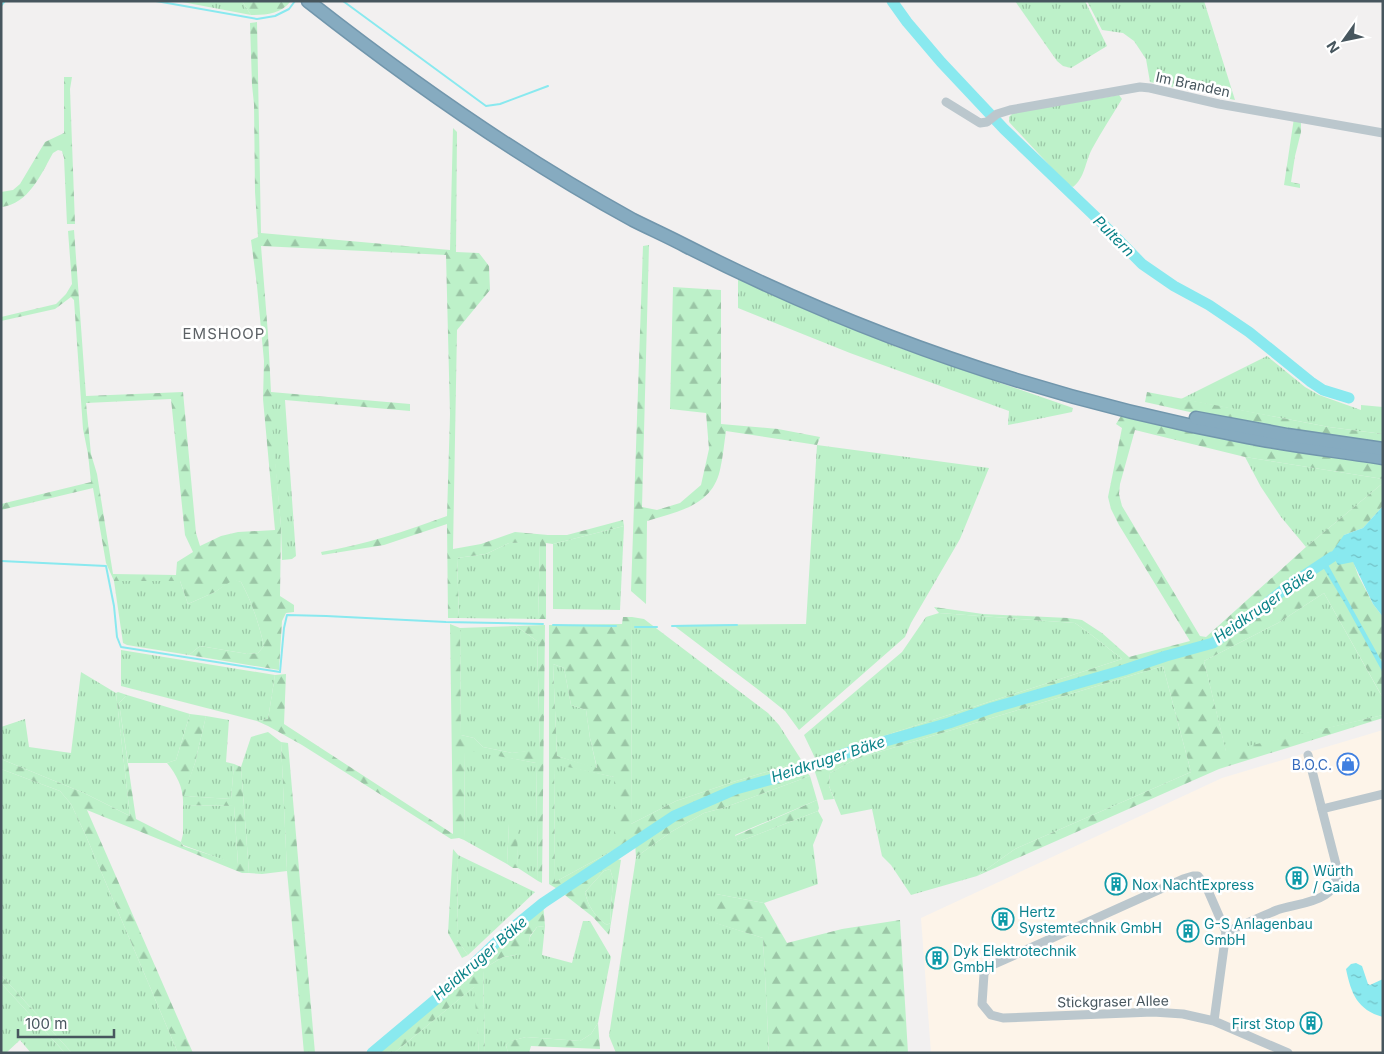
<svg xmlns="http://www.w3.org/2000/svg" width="1384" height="1054" font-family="Inter,sans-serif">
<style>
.commercial{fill:#fdf4e9}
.grass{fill:url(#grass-tufts)}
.forest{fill:url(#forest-firs);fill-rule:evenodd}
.water{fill:url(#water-ripples)}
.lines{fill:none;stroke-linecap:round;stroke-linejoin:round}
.stream{stroke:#89e9ef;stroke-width:2}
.river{stroke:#89e9ef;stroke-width:11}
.highway-casing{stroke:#7196ac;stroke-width:15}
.minor{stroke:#bbc7cd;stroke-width:9}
.highway{stroke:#86abc0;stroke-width:12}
.labels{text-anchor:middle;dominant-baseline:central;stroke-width:5;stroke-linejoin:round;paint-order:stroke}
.street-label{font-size:14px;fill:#47565e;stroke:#fff}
.shop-label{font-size:14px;fill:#366cbe;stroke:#fff;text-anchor:end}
.culture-label{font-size:14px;fill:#0d838f;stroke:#fff;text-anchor:start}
.water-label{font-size:15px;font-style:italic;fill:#0a8288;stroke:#fff}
.neighbourhood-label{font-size:15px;letter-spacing:1px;fill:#5c6165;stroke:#fff}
</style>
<defs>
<pattern id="grass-tufts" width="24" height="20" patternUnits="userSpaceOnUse" patternTransform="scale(1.25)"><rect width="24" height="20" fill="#bdf1c9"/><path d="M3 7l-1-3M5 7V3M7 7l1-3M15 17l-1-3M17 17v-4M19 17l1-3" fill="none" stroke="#9bc6a6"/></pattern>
<pattern id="forest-firs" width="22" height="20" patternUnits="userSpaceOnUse" patternTransform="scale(1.25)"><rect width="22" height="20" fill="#bdf1c9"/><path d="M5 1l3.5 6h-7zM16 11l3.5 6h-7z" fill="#9bc6a6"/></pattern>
<pattern id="water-ripples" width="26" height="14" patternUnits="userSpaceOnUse" patternTransform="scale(1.25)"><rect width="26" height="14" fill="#89e9ef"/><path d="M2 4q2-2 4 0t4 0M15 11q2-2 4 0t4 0" fill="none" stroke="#72c0c5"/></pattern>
</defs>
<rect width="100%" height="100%" fill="#f2f0f0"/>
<polygon class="commercial" points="1383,730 1383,1053 931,1053 921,918 1222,778"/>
<g class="grass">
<polygon points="177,1 242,1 251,15"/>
<polygon points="1015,1 1085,1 1107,46 1071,68 1063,66 1057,61"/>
<polygon points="1087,1 1204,1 1235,100 1150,82 1146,59 1134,41 1123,33 1102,30"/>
<path d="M1119,95L1122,99C1112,116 1101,132 1092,149C1085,162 1085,178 1073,187L1066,183L1009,122V117L1013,113Z"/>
<polygon points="738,279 897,347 1073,408 1072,412 1008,425 1009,411 850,353 738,308"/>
<polygon points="1267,356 1305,387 1319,395 1361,410 1361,405 1383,407 1383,434 1329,427 1181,399"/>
<polygon points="269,400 285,400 296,556 292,559 282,560 281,526"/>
<polygon points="817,445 989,468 960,539 911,623 905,637 799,730 785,711 760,691 673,625 806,624"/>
<polygon points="1245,457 1383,479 1383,483 1306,547 1281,517 1261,487"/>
<polygon points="624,526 620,610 553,609 553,544"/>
<polygon points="521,542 540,542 538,619 459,618 457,558 486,554 509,543"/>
<path d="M233,579L241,582C252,602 259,624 264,646L258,653L248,654L200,646L189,655L127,645L123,643L114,581H180L188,604L215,592Z"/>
<polygon points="1324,593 1380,693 1383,698 1383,715 1226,752 1204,661 1278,623"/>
<polygon points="939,613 1075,623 1089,633 1122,659 815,758 804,735 902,652 926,617"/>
<polygon points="632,617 644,619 768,713 779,725 802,761 733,782 676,801 631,824"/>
<polygon points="516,626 537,641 540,750 512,753 483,747 474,738 461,735 460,628"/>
<polygon points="121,650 275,675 268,719 257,721 121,686"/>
<polygon points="553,664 564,668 571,705 586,710 590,738 597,769 557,756"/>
<polygon points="1163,666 1191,772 1015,849 977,876 911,895 891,865 882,856 872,809 841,815 829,786 830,773 856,759"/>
<polygon points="81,672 116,693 130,816 84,793 1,759 1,727 25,719 29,747 71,753"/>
<polygon points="127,695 190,714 176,760 167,763 128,763 119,703"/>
<polygon points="206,716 229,720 226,762 234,764 231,799 183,796 195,763"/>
<polygon points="268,732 281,742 287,871 262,874 249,873 241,767 251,737"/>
<polygon points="465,749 536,763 538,881 518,868 516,824 509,824 507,864 464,840"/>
<polygon points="554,763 614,777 614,850 555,882"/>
<polygon points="1,769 60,791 71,804 86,836 178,1053 72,1053 1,975"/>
<polygon points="810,776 817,800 735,835 738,842 818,811 823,820 813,845 818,884 764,903 716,894 716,923 763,938 769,1053 616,1053 609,1036 636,857 671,832 704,813 723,808"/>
<polygon points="183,805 234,806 238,865 183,845 181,842 183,834"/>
<polygon points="458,855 535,892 468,955 457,940"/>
<path d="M610,869L613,879L610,923L607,925C596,919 587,904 585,892L604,871Z"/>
<polygon points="583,921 590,921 611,957 598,1023 591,1034 580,1041 526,1037 511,1041 506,1045 508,1053 485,1053 483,969 503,957 516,955 529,943 530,937 537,927 545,926 542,955 572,963"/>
<polygon points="1,983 65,1053 31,1053 20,1040 6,1053 1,1053"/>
<polygon points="475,986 479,1053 394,1053"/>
</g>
<g class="forest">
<path d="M242,1H291C281,14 266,15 251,15Z"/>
<path d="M257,22L261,233L450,250L453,128L457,132L456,252L479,253L489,266L490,290L457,330L453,549L481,544L515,532L548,535H567L623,520L624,526L553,544L546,543V619H538L540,542L509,543L486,554L457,558L459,618H448L447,524L384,545L322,555L321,552C364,545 406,531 447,516L450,414L446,255L261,246L268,334L271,392L410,404V411L285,400H270L281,526L280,596L294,605V612L286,613L282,621L279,670L189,655L200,646L248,654L258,653L264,646C259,624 252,602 241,582L233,580L215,592L188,604L180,581H114L106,563L93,488L1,510V504L91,482L88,454L83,429L74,300L71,297L55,309L1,321V317L56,304L66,294L72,284L68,231L74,230L86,396L183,392L196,533L200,546L221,536L238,532L275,530L263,399L264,361L257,286L251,240L258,237L255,192L254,104L252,85L250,23ZM171,399L185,535L193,552L177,562L176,575L113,574L97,474L91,454L86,403Z"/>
<path d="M64,77H72L70,89L75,224H67L64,158L62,151L58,150L53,153C41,174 29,204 1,207V192L13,190L20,184L45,142L64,133Z"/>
<polygon points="1294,118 1301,119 1301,132 1295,156 1291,182 1300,184 1300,188 1284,185"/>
<path d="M649,245L642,507L657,510L680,503L701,485L709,449L706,413L670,409L673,287L721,290V424L778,429L820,437L817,445L726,431C724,444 723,457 720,470C712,506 677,512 647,521L646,604L631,591L643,246Z"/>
<polygon points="1147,392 1329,427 1383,434 1383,444 1221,419 1145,402"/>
<polygon points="1121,416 1192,431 1383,463 1383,479 1245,457 1135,430 1120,484 1119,494 1122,506 1200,636 1206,637 1306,547 1383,483 1383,506 1363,528 1344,535 1358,575 1373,604 1383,617 1383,698 1324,593 1278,623 1204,661 1226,751 1383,715 1383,718 1219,769 977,876 1015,849 1191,772 1163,666 856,759 830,773 829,786 834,799 824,800 814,769 861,749 949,725 1002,706 1124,671 1159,659 1202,647 1201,645 1124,669 887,738 816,763 815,758 1122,659 1089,633 1075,623 939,613 934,607 983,614 1068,618 1082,620 1102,633 1129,657 1190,641 1119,525 1111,509 1108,497 1122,428 1116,424"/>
<path d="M623,617H632L631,824L676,801L733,782L802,761L803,767L734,789L676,814L559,890L549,884V625L622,624ZM553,664L564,668L571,705L586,710L590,738L597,768L557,756ZM554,764L614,777V850L555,882Z"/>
<polygon points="450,624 460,628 461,735 474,738 483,747 512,753 540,749 537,641 516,626 545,625 542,883 538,881 536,763 465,750 464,840 459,838 451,839 302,745 268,726 257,721 268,719 275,675 286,674 284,724 453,834"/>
<path d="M118,692L127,695L119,703L136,819L181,842L183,846L238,864L234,806L183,805C184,789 177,775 167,763L176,760L190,714L206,716L195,763L184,796L231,799L234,764L241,767L249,873H242L87,810L193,1053H178L86,836L71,804L60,791L1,769V759L84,793L130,816L116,693Z"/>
<polygon points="281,742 288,743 315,1053 304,1053 287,871"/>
<polygon points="805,770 810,776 723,808 704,813 671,832 636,857 635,843 675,817 736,791"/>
<polygon points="817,800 819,808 818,811 738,842 735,836"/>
<polygon points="509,824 517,824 518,868 513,868 507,864"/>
<polygon points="453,849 458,855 457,940 468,955 462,958 448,933"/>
<path d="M613,858L621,860L609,935L593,917L561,892ZM610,869L613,879L610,923L607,925C596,919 587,904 585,892L604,871Z"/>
<polygon points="716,894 764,903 787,943 842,929 900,920 908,1053 769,1053 763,938 715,923"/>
<polygon points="543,903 545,926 537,927 530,936 529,943 525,950 516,955 503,957 483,969 485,1053 479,1053 474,987 394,1053 374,1053 442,996 506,934"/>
<polygon points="1,975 72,1053 65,1053 1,983"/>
<polygon points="598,1023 600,1049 531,1046 529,1053 508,1053 506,1045 510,1041 526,1037 580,1041 591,1034"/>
</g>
<g class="water">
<polygon points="1383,506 1383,617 1373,604 1353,562 1338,565 1331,553 1344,535 1363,528"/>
<polygon points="1326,561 1383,664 1383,673 1344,602 1321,564"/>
<path d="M1356,963L1362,966L1368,984L1370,985L1383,979V1017C1357,1010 1351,993 1346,969L1351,964Z"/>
</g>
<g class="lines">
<g class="stream">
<polyline points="156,1 257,19 275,16 289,9 295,1"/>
<polyline points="343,1 486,106 500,104 548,86"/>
<polyline points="1,6 5,1"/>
<polyline points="1,561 106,566 114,606 117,637 121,647 280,672 284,628 287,615 326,616 446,622 543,624"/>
<polyline points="553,625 616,626"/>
<polyline points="672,626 737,625"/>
<polyline points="635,627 657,627"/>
</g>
<g class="river">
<polyline points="892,1 907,22 941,62 1004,129 1102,223 1142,264 1174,286 1209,305 1249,332 1311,382 1323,390 1349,398"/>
<polyline points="372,1053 441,995 505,934 543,903 674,816 736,789 776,778 861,748 949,723 992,708 1124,670 1166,656 1213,643 1249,618 1288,586 1332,557"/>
</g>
<g class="highway-casing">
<g id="highway">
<path d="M308,1C411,82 518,157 633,220C651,229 669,237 686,246C863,336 1053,401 1248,437C1292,446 1338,451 1383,458"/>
<polyline points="1196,418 1287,435 1383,449"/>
</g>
</g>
<g class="minor">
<polyline points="946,102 980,123 987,122 997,114 1010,110 1140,87 1150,88 1219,104 1383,133"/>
<polyline points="1322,809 1383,794"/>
<path d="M1226,932C1243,925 1260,917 1277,910C1292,905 1311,904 1325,895C1333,890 1336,882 1338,872L1308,755"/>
<polyline points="1214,1021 1226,932 1206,886 1198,876 1193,876 1183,879 988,967 984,974 982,1004 991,1015 1003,1018 1153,1012 1183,1014 1214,1021 1288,1053"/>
</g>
<use href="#highway" class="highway"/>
</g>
<defs>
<g id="shop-ring" transform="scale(1.125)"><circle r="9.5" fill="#fff" stroke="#3f7fe0" stroke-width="1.5"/><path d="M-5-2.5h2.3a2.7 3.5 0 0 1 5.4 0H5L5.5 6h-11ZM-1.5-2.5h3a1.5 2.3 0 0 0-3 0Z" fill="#3f7fe0"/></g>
<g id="building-ring" transform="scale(1.125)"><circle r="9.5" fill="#fff" stroke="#0f9aa8" stroke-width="1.5"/><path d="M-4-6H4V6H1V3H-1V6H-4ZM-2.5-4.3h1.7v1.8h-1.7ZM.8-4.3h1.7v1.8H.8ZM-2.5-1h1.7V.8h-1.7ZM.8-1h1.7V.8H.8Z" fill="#0f9aa8"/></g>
</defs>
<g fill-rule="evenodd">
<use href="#shop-ring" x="1348" y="764"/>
<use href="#building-ring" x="1297" y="878"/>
<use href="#building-ring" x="1116" y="884"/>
<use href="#building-ring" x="1003" y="919"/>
<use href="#building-ring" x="1188" y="931"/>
<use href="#building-ring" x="937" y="958"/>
<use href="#building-ring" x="1311" y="1023"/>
</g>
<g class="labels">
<g class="street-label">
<text transform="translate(1193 84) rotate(12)">Im Branden</text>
<text transform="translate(1113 1001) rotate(-1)">Stickgraser Allee</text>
</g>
<g class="shop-label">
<text x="1332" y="764">B.O.C.</text>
</g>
<g class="culture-label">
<text x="1313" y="870">Würth<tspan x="1313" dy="16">/ Gaida</tspan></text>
<text x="1132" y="884">Nox NachtExpress</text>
<text x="1019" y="911">Hertz<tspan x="1019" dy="16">Systemtechnik GmbH</tspan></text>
<text x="1204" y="923">G-S Anlagenbau<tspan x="1204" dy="16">GmbH</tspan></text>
<text x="953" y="950">Dyk Elektrotechnik<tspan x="953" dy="16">GmbH</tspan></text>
<text x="1295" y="1023" text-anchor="end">First Stop</text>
</g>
<g class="water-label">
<text transform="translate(1114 236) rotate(45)">Pultern</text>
<text transform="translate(1264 605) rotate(-35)">Heidkruger Bäke</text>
<text transform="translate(828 759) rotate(-18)">Heidkruger Bäke</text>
<text transform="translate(480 958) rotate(-41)">Heidkruger Bäke</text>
</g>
<g class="neighbourhood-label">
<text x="224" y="333">EMSHOOP</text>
</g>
</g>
<rect width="1384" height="1054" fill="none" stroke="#47565e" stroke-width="5"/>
<g transform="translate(1344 40) rotate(237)" stroke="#ffffff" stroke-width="4" paint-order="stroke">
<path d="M0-4L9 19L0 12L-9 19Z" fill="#47565e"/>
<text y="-8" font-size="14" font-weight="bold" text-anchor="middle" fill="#47565e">N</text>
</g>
<path d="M18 1029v8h96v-8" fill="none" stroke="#47565e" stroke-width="2.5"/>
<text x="25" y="1029" font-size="15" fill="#47565e" stroke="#ffffff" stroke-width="4" paint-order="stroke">100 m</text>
</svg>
